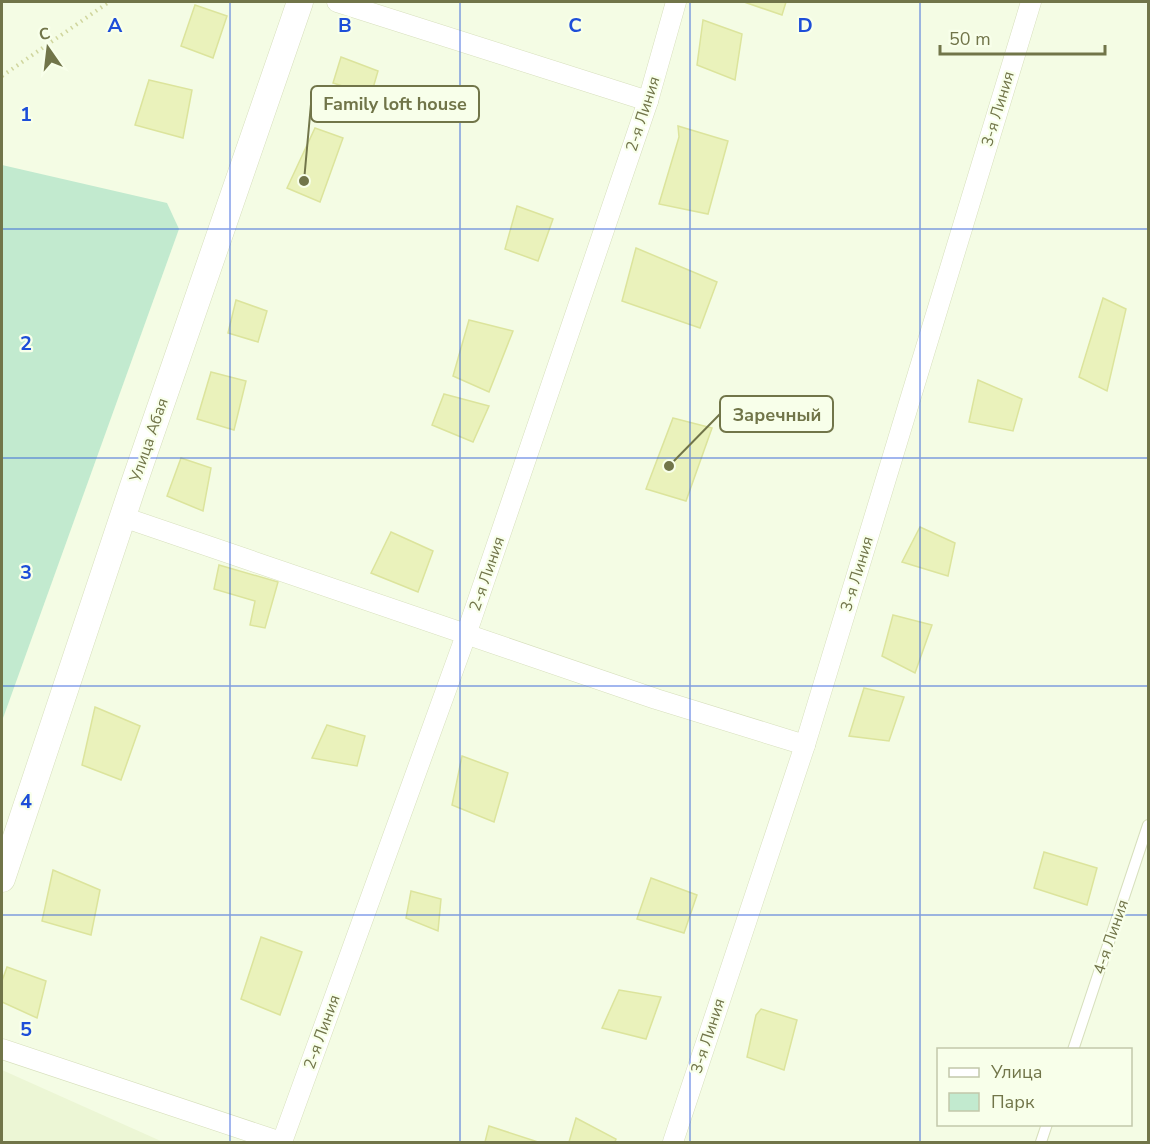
<svg xmlns="http://www.w3.org/2000/svg" width="1150" height="1144" font-family="'Nunito Sans',sans-serif">
<style>
.residential{fill:#ecf6d5}
.green{fill:#c2eacf}
.building{fill:#eaf2bb;stroke:#dce49c;stroke-width:1.5}
.lines{fill:none;stroke-linecap:round;stroke-linejoin:round}
.service-casing{stroke:#d7dfbc;stroke-width:12}
.minor-casing{stroke:#d7dfbc;stroke-width:21}
.tertiary-casing{stroke:#d7dfbc;stroke-width:27}
.path{stroke:#d0d69e;stroke-width:4;stroke-dasharray:1.5 4.5;stroke-linecap:butt}
.service{stroke:#fff;stroke-width:10}
.minor{stroke:#fff;stroke-width:20}
.tertiary{stroke:#fff;stroke-width:26}
.grid{fill:none;stroke:#1d4ed8;stroke-width:1.5;stroke-opacity:0.55}
.labels{text-anchor:middle;dominant-baseline:central;stroke-width:4.5;stroke-linejoin:round;paint-order:stroke}
.street-label{font-size:16px;fill:#717549;stroke:#f8ffea}
.grid-label{font-size:20px;text-anchor:middle;font-weight:bold;fill:#1d4ed8;stroke:#f8ffea;stroke-width:4.5;stroke-linejoin:round;paint-order:stroke}
.leader{fill:none;stroke:#717549;stroke-width:2}
.callout-dot{fill:#717549;stroke:#f8ffea;stroke-width:2}
.callout{fill:#f8ffea;stroke:#717549;stroke-width:2}
.callout-label{font-size:18px;text-anchor:middle;font-weight:bold;fill:#717549}
</style>
<rect width="100%" height="100%" fill="#f4fce4"/>
<polygon class="residential" points="2,1070 163,1142 2,1142"/>
<polygon class="green" points="2,165 167,203 179,229 2,721"/>
<g class="building">
<polygon points="744,2 786,2 782,15"/>
<polygon points="195,5 227,16 213,58 181,46"/>
<polygon points="703,20 742,34 735,80 697,65"/>
<polygon points="341,57 378,71 371,95 333,83"/>
<polygon points="149,80 192,90 183,138 135,125"/>
<polygon points="678,126 728,141 708,214 659,204 679,137"/>
<polygon points="315,128 343,138 320,202 287,188"/>
<polygon points="517,206 553,219 538,261 505,249"/>
<polygon points="636,248 717,282 700,328 622,301"/>
<polygon points="1103,298 1126,309 1107,391 1079,377"/>
<polygon points="236,300 267,311 258,342 228,333"/>
<polygon points="469,320 513,331 489,392 453,376"/>
<polygon points="211,372 246,381 234,430 197,419"/>
<polygon points="978,380 1022,399 1013,431 969,422"/>
<polygon points="444,394 489,406 473,442 432,425"/>
<polygon points="673,418 712,428 686,501 646,489"/>
<polygon points="181,458 211,468 203,511 167,496"/>
<polygon points="920,527 955,543 948,576 902,562"/>
<polygon points="391,532 433,551 418,592 371,573"/>
<polygon points="219,565 278,582 265,628 250,625 255,601 214,589"/>
<polygon points="893,615 932,625 915,673 882,656"/>
<polygon points="864,688 904,697 889,741 849,736"/>
<polygon points="95,707 140,726 121,780 82,765"/>
<polygon points="327,725 365,736 357,766 312,758"/>
<polygon points="462,756 508,773 494,822 452,805"/>
<polygon points="1044,852 1097,868 1087,905 1034,888"/>
<polygon points="53,870 100,890 91,935 42,921"/>
<polygon points="651,878 697,895 684,933 637,919"/>
<polygon points="411,891 441,899 438,931 406,918"/>
<polygon points="261,937 302,952 280,1015 241,999"/>
<polygon points="7,967 46,981 37,1018 2,1002 2,981"/>
<polygon points="619,990 661,997 646,1039 602,1028"/>
<polygon points="761,1009 797,1020 784,1070 747,1057 756,1015"/>
<polygon points="576,1118 616,1139 615,1142 569,1142"/>
<polygon points="489,1126 538,1142 485,1142"/>
</g>
<g class="lines">
<g class="service-casing">
<g id="service">
<polyline points="1073,1050 1148,825"/>
<polyline points="1041,1142 1047,1124"/>
</g>
</g>
<g class="minor-casing">
<g id="minor">
<polyline points="337,2 648,101"/>
<polyline points="123,517 656,699 805,745"/>
<polyline points="2,1049 281,1142"/>
<polyline points="282,1142 466,635 648,101 676,2"/>
<polyline points="673,1142 805,745 1031,2"/>
</g>
</g>
<g class="tertiary-casing">
<polyline id="tertiary" points="2,879 133,486 300,2"/>
</g>
<polyline class="path" points="2,76 109,2"/>
<use href="#service" class="service"/>
<use href="#minor" class="minor"/>
<use href="#tertiary" class="tertiary"/>
</g>
<path class="grid" d="M230,2V1142M460,2V1142M690,2V1142M920,2V1142M2,229H1148M2,458H1148M2,686H1148M2,915H1148"/>
<g class="labels">
<g class="street-label">
<text transform="translate(998 109) rotate(-73)">3-я Линия</text>
<text transform="translate(643 114) rotate(-72)">2-я Линия</text>
<text transform="translate(149 440) rotate(-71)">Улица Абая</text>
<text transform="translate(487 574) rotate(-71)">2-я Линия</text>
<text transform="translate(857 574) rotate(-73)">3-я Линия</text>
<text transform="translate(1111 937) rotate(-71)">4-я Линия</text>
<text transform="translate(322 1032) rotate(-70)">2-я Линия</text>
<text transform="translate(708 1036) rotate(-72)">3-я Линия</text>
</g>
</g>
<g class="grid-label">
<text x="115" y="32">A</text>
<text x="345" y="32">B</text>
<text x="575" y="32">C</text>
<text x="805" y="32">D</text>
<text x="26" y="121">1</text>
<text x="26" y="350">2</text>
<text x="26" y="579">3</text>
<text x="26" y="808">4</text>
<text x="26" y="1036">5</text>
</g>
<path class="leader" d="M304 181L311 104M669 466L720 414"/>
<g class="callout-dot">
<circle cx="304" cy="181" r="6"/>
<circle cx="669" cy="466" r="6"/>
</g>
<g class="callout">
<rect x="311" y="86" width="168" height="36" rx="6"/>
<rect x="720" y="396" width="113" height="36" rx="6"/>
</g>
<g class="callout-label">
<text x="395" y="110">Family loft house</text>
<text x="777" y="421">Заречный</text>
</g>
<rect width="1150" height="1144" fill="none" stroke="#717549" stroke-width="6"/>
<rect x="937" y="1048" width="195" height="78" fill="#f8ffea" stroke="#c2c8aa" stroke-width="1.5"/>
<rect x="949" y="1068" width="30" height="9" fill="#ffffff" stroke="#c2c8aa" stroke-width="1.5"/>
<text x="991" y="1078" font-size="18" fill="#717549">Улица</text>
<rect x="949" y="1093" width="30" height="18" fill="#c2eacf" stroke="#c2c8aa" stroke-width="1.5"/>
<text x="991" y="1108" font-size="18" fill="#717549">Парк</text>
<g transform="translate(48 48) rotate(346)" stroke="#f8ffea" stroke-width="4.5" paint-order="stroke">
<path d="M0-4.5L10 22L0 15L-10 22Z" fill="#717549"/>
<text y="-9" font-size="16" font-weight="bold" text-anchor="middle" fill="#717549">С</text>
</g>
<path d="M940 45v9h165v-9" fill="none" stroke="#717549" stroke-width="3"/>
<text x="949" y="45" font-size="18" fill="#717549" stroke="#f8ffea" stroke-width="4.5" paint-order="stroke">50 m</text>
</svg>
